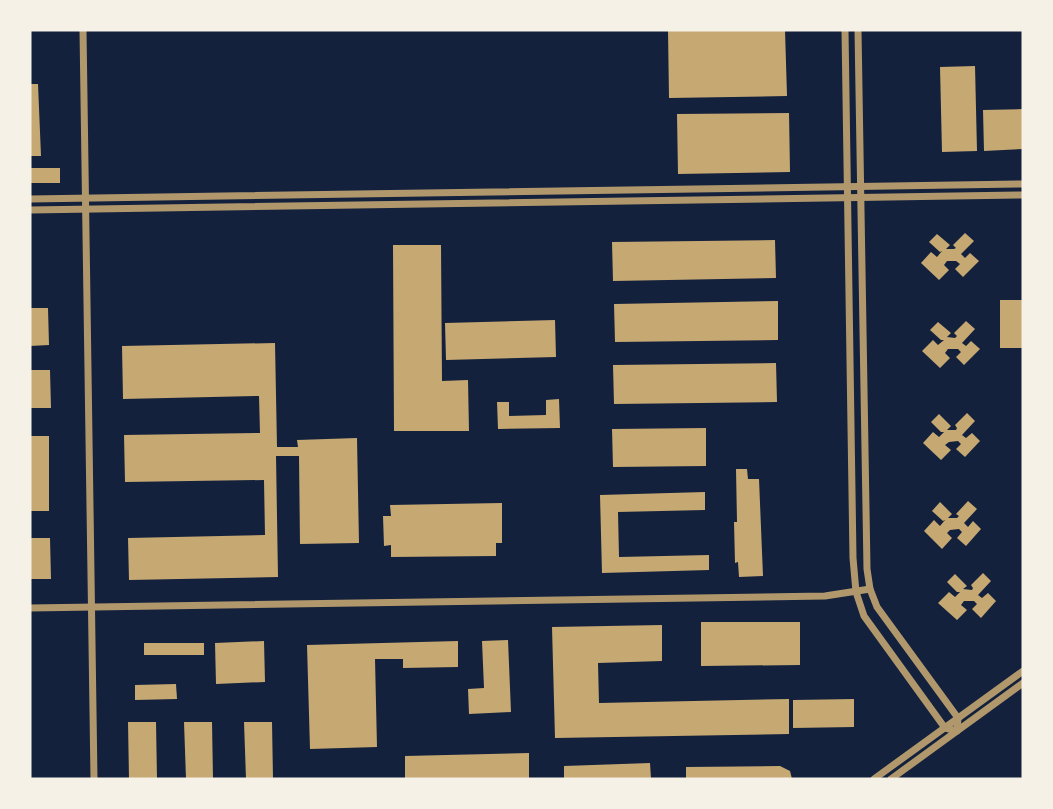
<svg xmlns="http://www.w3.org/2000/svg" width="1053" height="809" font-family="'IBM Plex Sans',sans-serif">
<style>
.building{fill:#c6a872}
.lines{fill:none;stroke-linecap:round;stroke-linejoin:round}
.tertiary{stroke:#b1986c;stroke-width:7}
</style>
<rect width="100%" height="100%" fill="#14213d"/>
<g class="building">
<polygon points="668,30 785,30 787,96 669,98"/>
<polygon points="975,66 977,151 942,152 940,67"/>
<polygon points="30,84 38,84 41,156 30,156"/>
<polygon points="1023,109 1023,149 984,151 983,110"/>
<polygon points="789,113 790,172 678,174 677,114"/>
<rect x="30" y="168" width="30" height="15"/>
<polygon points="965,233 974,241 961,254 965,258 970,253 979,261 963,277 955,269 960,264 956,261 947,261 944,265 949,270 939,280 921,263 931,252 937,257 942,251 940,252 929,242 937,234 950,245 946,249 954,249 956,248 953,245"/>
<polygon points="775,240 776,278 613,281 612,242"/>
<polygon points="393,245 441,245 442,381 468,380 469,431 394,431"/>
<rect x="1000" y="300" width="23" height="48"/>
<polygon points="778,301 778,340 615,342 614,304"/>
<polygon points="30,308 48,308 49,345 30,346"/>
<polygon points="555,320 556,357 446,360 445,323"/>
<polygon points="966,321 975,329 962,343 966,346 971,341 980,349 964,365 956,357 961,352 958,349 948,349 945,353 950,358 940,368 922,351 933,340 938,345 944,340 941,340 930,330 938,322 951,333 947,337 955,338 957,336 954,333"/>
<polygon points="275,343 277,447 298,447 297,440 357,438 359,543 300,544 299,456 276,456 278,577 129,580 128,538 265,535 264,480 125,482 124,435 260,433 259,396 123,399 122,346"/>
<polygon points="776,363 777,402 614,404 613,365"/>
<polygon points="30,370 50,370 51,408 30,408"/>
<polygon points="559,399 560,428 498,429 497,402 509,402 509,416 546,415 546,400"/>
<polygon points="967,413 975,421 962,435 966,438 972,433 980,441 965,457 956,449 961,444 958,441 949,442 945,445 951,450 941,460 923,443 933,432 939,437 944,432 941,432 931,422 939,414 951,426 947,430 956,430 957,428 955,425"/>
<polygon points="706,428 706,466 613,467 612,429"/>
<rect x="30" y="436" width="19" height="75"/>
<polygon points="736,469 747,469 748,479 759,479 763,576 739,577 738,562 735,563 734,522 737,522"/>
<polygon points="705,492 705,510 618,512 619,557 709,555 709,570 602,573 600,495"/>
<polygon points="968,501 977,509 964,523 968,527 973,521 981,529 966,546 957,538 962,532 959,529 950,530 947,533 952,538 942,549 924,531 934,520 940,526 945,520 943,521 932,511 940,502 952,514 948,518 957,518 959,516 956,514"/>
<polygon points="502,503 502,543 496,543 496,556 391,557 391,545 384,546 383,516 391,516 390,505"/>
<polygon points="30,538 50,538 51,579 30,579"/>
<polygon points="983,573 991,581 978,595 982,598 988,593 996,601 981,618 972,609 977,604 974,601 964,601 961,605 967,610 957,620 938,603 949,592 955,597 960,592 957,592 947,582 955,574 967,586 963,589 972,590 973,588 971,585"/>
<polygon points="701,622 800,622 800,665 701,666"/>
<polygon points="662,625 662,661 598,663 599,703 789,699 789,734 555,738 552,627"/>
<polygon points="508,640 511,712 469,714 468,689 484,688 482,641"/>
<polygon points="264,641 265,682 216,684 215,643"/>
<polygon points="458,641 458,667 403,668 403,659 375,659 377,747 310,749 307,645"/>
<rect x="144" y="643" width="60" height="12"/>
<polygon points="176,684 177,699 135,700 135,685"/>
<polygon points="854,699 854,727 793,728 793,700"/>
<polygon points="128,722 156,722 157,779 129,779"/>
<polygon points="184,722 212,722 213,779 186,779"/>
<polygon points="244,722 272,722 273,779 246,779"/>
<polygon points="529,753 529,779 405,779 405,756"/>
<polygon points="650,763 651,779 564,779 564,766"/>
<polygon points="780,766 790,771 792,779 686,779 686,767"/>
</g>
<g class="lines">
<g class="tertiary">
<polyline points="83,30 94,779"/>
<polyline points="845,30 853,558 856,592 864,616 945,728 957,731 958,718 877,607 870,589 867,569 858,30"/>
<polyline points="30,199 1023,184"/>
<polyline points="30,210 1023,195"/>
<polyline points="30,608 825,596 870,589"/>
<polyline points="874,779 1023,671"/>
<polyline points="891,779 1023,683"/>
</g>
</g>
<rect width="1053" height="809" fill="none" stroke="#f6f1e7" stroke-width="63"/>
</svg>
